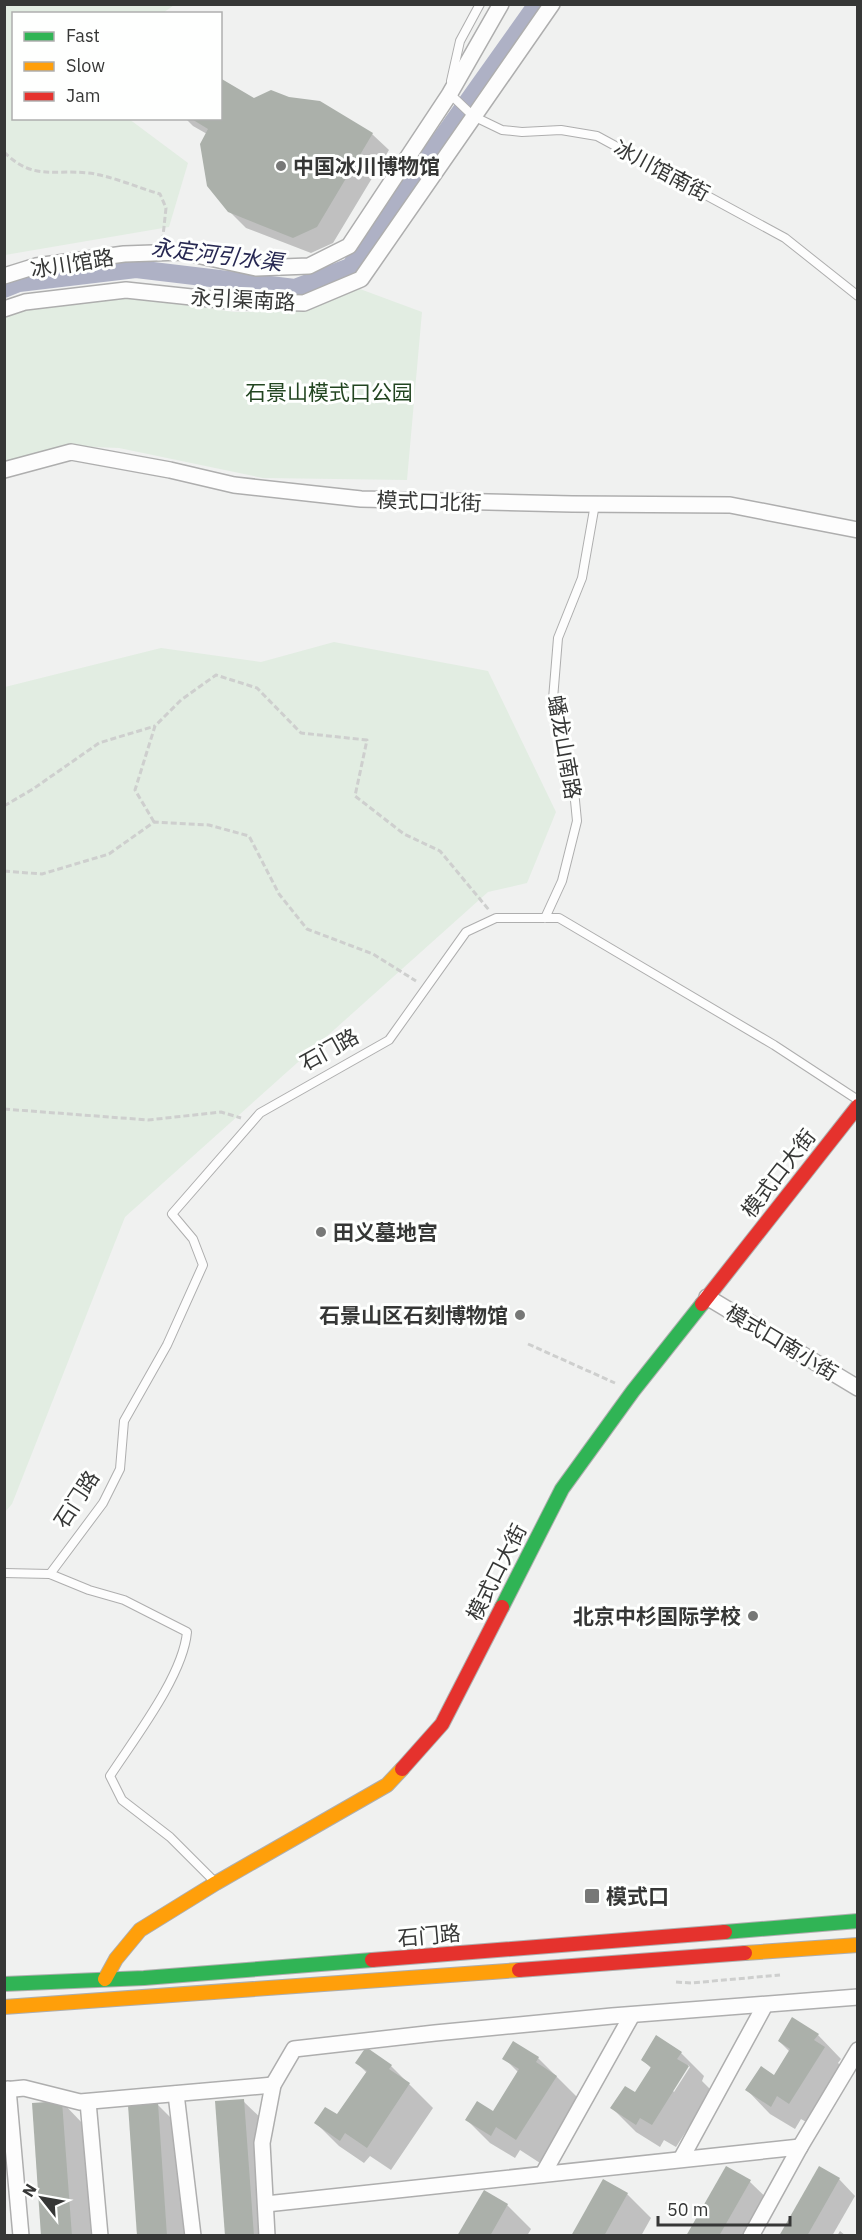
<svg xmlns="http://www.w3.org/2000/svg" width="862" height="2240" font-family="'IBM Plex Sans','Noto Sans SC',sans-serif">
<style>
.green{fill:#e2ede2}
.shadow{fill:#0003;fill-rule:evenodd}
.lines{fill:none;stroke-linecap:round;stroke-linejoin:round}
.canal{stroke:#aeb1c5;stroke-width:18}
.building{fill:#abb0aa}
.lane-casing{stroke:#aeaeae;stroke-width:10}
.street-casing{stroke:#aeaeae;stroke-width:18}
.fast-casing{stroke:#aeaeae;stroke-width:16}
.slow-casing{stroke:#aeaeae;stroke-width:16}
.jam-casing{stroke:#aeaeae;stroke-width:16}
.path{stroke:#cecfce;stroke-width:3;stroke-dasharray:6 3;stroke-linecap:butt}
.lane{stroke:#fdfdfd;stroke-width:8}
.street{stroke:#fdfdfd;stroke-width:15}
.fast{stroke:#30b455;stroke-width:14}
.slow{stroke:#ff9f0a;stroke-width:14}
.jam{stroke:#e5322d;stroke-width:14}
.poi-dot{fill:#777877;stroke:#fefffe;stroke-width:2}
.labels{text-anchor:middle;dominant-baseline:central;stroke-width:6;stroke-linejoin:round;paint-order:stroke}
.poi-label{font-size:21px;font-weight:bold;fill:#363736;stroke:#fefffe;text-anchor:start}
.street-label{font-size:21px;fill:#363736;stroke:#fefffe}
.park-label{font-size:21px;fill:#224520;stroke:#fefffe}
.water-label{font-size:22px;font-style:italic;fill:#272852;stroke:#fefffe}
</style>
<rect width="100%" height="100%" fill="#f0f1f0"/>
<g class="green">
<polygon points="5,4 174,5 163,13 14,14 14,118 129,119 188,163 169,227 5,255"/>
<polygon points="360,289 422,312 407,480 263,478 119,448 68,446 5,463 5,318 26,309 131,297 234,312 300,311"/>
<polygon points="334,642 488,671 556,812 527,883 488,892 125,1217 12,1504 5,1512 5,687 161,648 261,662"/>
</g>
<g class="shadow">
<polygon points="254,99 372,134 389,150 333,243 311,253 246,228 229,211 207,134 193,126 185,118 220,118"/>
<polygon points="818,2035 841,2059 838,2063 848,2072 813,2126 801,2119 795,2129 770,2114 747,2090 775,2077 790,2052 779,2041"/>
<path d="M681,2053L704,2076L702,2081L712,2091L676,2147L664,2140L660,2147L636,2132L612,2108L636,2094L652,2069L643,2060ZM688,2065L690,2067L674,2092L672,2090Z"/>
<polygon points="504,2058 538,2058 580,2100 540,2163 520,2150 515,2158 490,2143 467,2120 493,2114 519,2073"/>
<polygon points="357,2063 391,2066 433,2108 391,2170 370,2156 364,2163 339,2146 316,2123 337,2116 367,2073"/>
<polygon points="243,2101 267,2124 275,2236 227,2236"/>
<polygon points="62,2102 85,2126 93,2236 43,2236"/>
<polygon points="157,2104 181,2128 188,2236 138,2236"/>
<polygon points="727,2168 750,2182 774,2205 756,2236 688,2236"/>
<polygon points="839,2179 855,2196 832,2236 781,2236"/>
<polygon points="604,2181 627,2194 651,2218 641,2236 572,2236"/>
<polygon points="507,2205 531,2229 527,2236 459,2236"/>
<polygon points="840,2231 846,2236 837,2236"/>
</g>
<g class="lines">
<polyline class="canal" points="4,289 19,283 136,269 295,288 350,267 537,4"/>
</g>
<g class="building">
<polygon points="220,78 254,98 271,90 289,97 320,101 373,133 317,227 293,238 228,212 207,186 200,144 208,129 190,118 220,118"/>
<polygon points="792,2017 819,2034 814,2040 825,2047 789,2104 777,2096 771,2107 745,2090 761,2066 774,2075 790,2049 778,2041"/>
<polygon points="656,2035 682,2052 677,2059 689,2066 652,2125 640,2118 636,2125 610,2108 625,2086 635,2092 651,2067 641,2060"/>
<polygon points="513,2041 539,2057 536,2062 557,2076 516,2140 496,2127 491,2136 465,2120 477,2101 493,2111 519,2069 502,2059"/>
<polygon points="366,2047 392,2065 389,2069 410,2083 367,2148 345,2133 340,2141 314,2123 325,2107 337,2114 367,2071 355,2063"/>
<polygon points="244,2099 254,2236 225,2236 215,2101"/>
<polygon points="62,2101 72,2236 41,2236 32,2103"/>
<polygon points="158,2103 167,2236 137,2236 128,2105"/>
<polygon points="726,2166 751,2180 719,2236 686,2236"/>
<polygon points="819,2166 840,2178 807,2236 779,2236"/>
<polygon points="603,2179 628,2193 604,2236 571,2236"/>
<polygon points="484,2190 508,2204 490,2236 457,2236"/>
</g>
<g class="lines">
<g class="lane-casing">
<g id="lane">
<polyline points="451,81 460,41 480,4"/>
<polyline points="449,93 473,116 502,130 522,132 561,130 597,136 785,238 858,296"/>
<polyline points="545,918 562,881 577,821 573,780 553,699 558,638 582,578 595,504"/>
<path d="M4,1573L50,1574L89,1590L124,1600L187,1632C183,1676 134,1739 110,1776L122,1800L170,1837L215,1882"/>
<polyline points="50,1574 103,1503 120,1469 124,1421 167,1345 203,1265 193,1239 172,1214 260,1113 389,1040 466,932 496,918 559,918 774,1045 858,1100"/>
</g>
</g>
<g class="street-casing">
<g id="street">
<polyline points="4,276 36,266 124,254 182,252 256,268 309,266 349,246 449,95 501,4"/>
<polyline points="4,309 25,302 126,290 229,301 304,303 361,279 552,4"/>
<polyline points="4,470 71,452 170,470 234,485 361,499 572,504 730,505 858,530"/>
<polyline points="707,1297 858,1388"/>
<polyline points="8,2089 21,2236"/>
<polyline points="4,2090 24,2088 80,2102 273,2085"/>
<polyline points="176,2094 193,2236"/>
<polyline points="88,2102 100,2236"/>
<polyline points="681,2159 765,2005"/>
<polyline points="543,2174 632,2015"/>
<polyline points="266,2204 800,2147"/>
<polyline points="267,2236 262,2143 273,2085 294,2049 435,2033 612,2016 858,1997"/>
<polyline points="751,2236 800,2147 858,2050"/>
</g>
</g>
<g class="fast-casing">
<g id="fast">
<polyline points="502,1607 562,1489 633,1391 702,1304"/>
<polyline points="725,1932 858,1921"/>
<polyline points="4,1984 144,1978 372,1960"/>
</g>
</g>
<g class="slow-casing">
<g id="slow">
<polyline points="745,1953 858,1945"/>
<polyline points="105,1979 116,1959 140,1930 216,1883 387,1785 402,1769"/>
<polyline points="4,2007 519,1970"/>
</g>
</g>
<g class="jam-casing">
<g id="jam">
<polyline points="702,1304 858,1106"/>
<polyline points="402,1769 442,1724 502,1607"/>
<polyline points="372,1960 725,1932"/>
<polyline points="519,1970 745,1953"/>
</g>
</g>
<g class="path">
<path d="M4,152C33,181 54,169 88,173C109,175 139,188 160,194L166,208L163,236"/>
<polyline points="4,806 33,789 99,743 155,726"/>
<polyline points="154,822 135,790 155,726 181,700 216,675 257,688 301,733 367,740 355,796 404,834 440,851 489,910"/>
<polyline points="4,871 42,874 109,854 154,822 209,825 249,836 279,894 307,929 373,954 416,981"/>
<polyline points="4,1109 148,1120 221,1112 241,1118"/>
<polyline points="528,1344 615,1383"/>
<polyline points="676,1982 691,1983 780,1975"/>
</g>
<use href="#lane" class="lane"/>
<use href="#street" class="street"/>
<use href="#fast" class="fast"/>
<use href="#slow" class="slow"/>
<use href="#jam" class="jam"/>
</g>
<g class="poi-dot">
<circle cx="281" cy="166" r="6"/>
<circle cx="321" cy="1232" r="6"/>
<circle cx="520" cy="1315" r="6"/>
<circle cx="753" cy="1616" r="6"/>
<rect x="584" y="1888" width="16" height="16" rx="3"/>
</g>
<g class="labels">
<g class="poi-label">
<text x="293" y="166">中国冰川博物馆</text>
<text x="333" y="1232">田义墓地宫</text>
<text x="508" y="1315" text-anchor="end">石景山区石刻博物馆</text>
<text x="741" y="1616" text-anchor="end">北京中杉国际学校</text>
<text x="606" y="1896">模式口</text>
</g>
<g class="street-label">
<text transform="translate(662 170) rotate(28)">冰川馆南街</text>
<text transform="translate(72 263) rotate(-9)">冰川馆路</text>
<text transform="translate(243 299) rotate(3)">永引渠南路</text>
<text transform="translate(429 501) rotate(2)">模式口北街</text>
<text transform="translate(565 747) rotate(80)">蟠龙山南路</text>
<text transform="translate(329 1049) rotate(-29)">石门路</text>
<text transform="translate(778 1173) rotate(-52)">模式口大街</text>
<text transform="translate(782 1342) rotate(31)">模式口南小街</text>
<text transform="translate(76 1499) rotate(-57)">石门路</text>
<text transform="translate(496 1572) rotate(-63)">模式口大街</text>
<text transform="translate(429 1935) rotate(-5)">石门路</text>
</g>
<g class="park-label">
<text x="329" y="392">石景山模式口公园</text>
</g>
<g class="water-label">
<text transform="translate(217 254) rotate(7)">永定河引水渠</text>
</g>
</g>
<rect width="862" height="2240" fill="none" stroke="#363736" stroke-width="12"/>
<rect x="12" y="12" width="210" height="108" fill="#fefffe" stroke="#aeafae" stroke-width="1.5"/>
<rect x="24" y="32" width="30" height="9" fill="#30b455" stroke="#aeafae" stroke-width="1.5"/>
<text x="66" y="42" font-size="18" fill="#363736">Fast</text>
<rect x="24" y="62" width="30" height="9" fill="#ff9f0a" stroke="#aeafae" stroke-width="1.5"/>
<text x="66" y="72" font-size="18" fill="#363736">Slow</text>
<rect x="24" y="92" width="30" height="9" fill="#e5322d" stroke="#aeafae" stroke-width="1.5"/>
<text x="66" y="102" font-size="18" fill="#363736">Jam</text>
<g transform="translate(42 2198) rotate(301)" stroke="#fefffe" stroke-width="4.5" paint-order="stroke">
<path d="M0-4.5L10 22L0 15L-10 22Z" fill="#363736"/>
<text y="-9" font-size="16" font-weight="bold" text-anchor="middle" fill="#363736">N</text>
</g>
<path d="M658 2216v9h132v-9" fill="none" stroke="#363736" stroke-width="3"/>
<text x="667" y="2216" font-size="18" fill="#363736" stroke="#fefffe" stroke-width="4.5" paint-order="stroke">50 m</text>
</svg>
